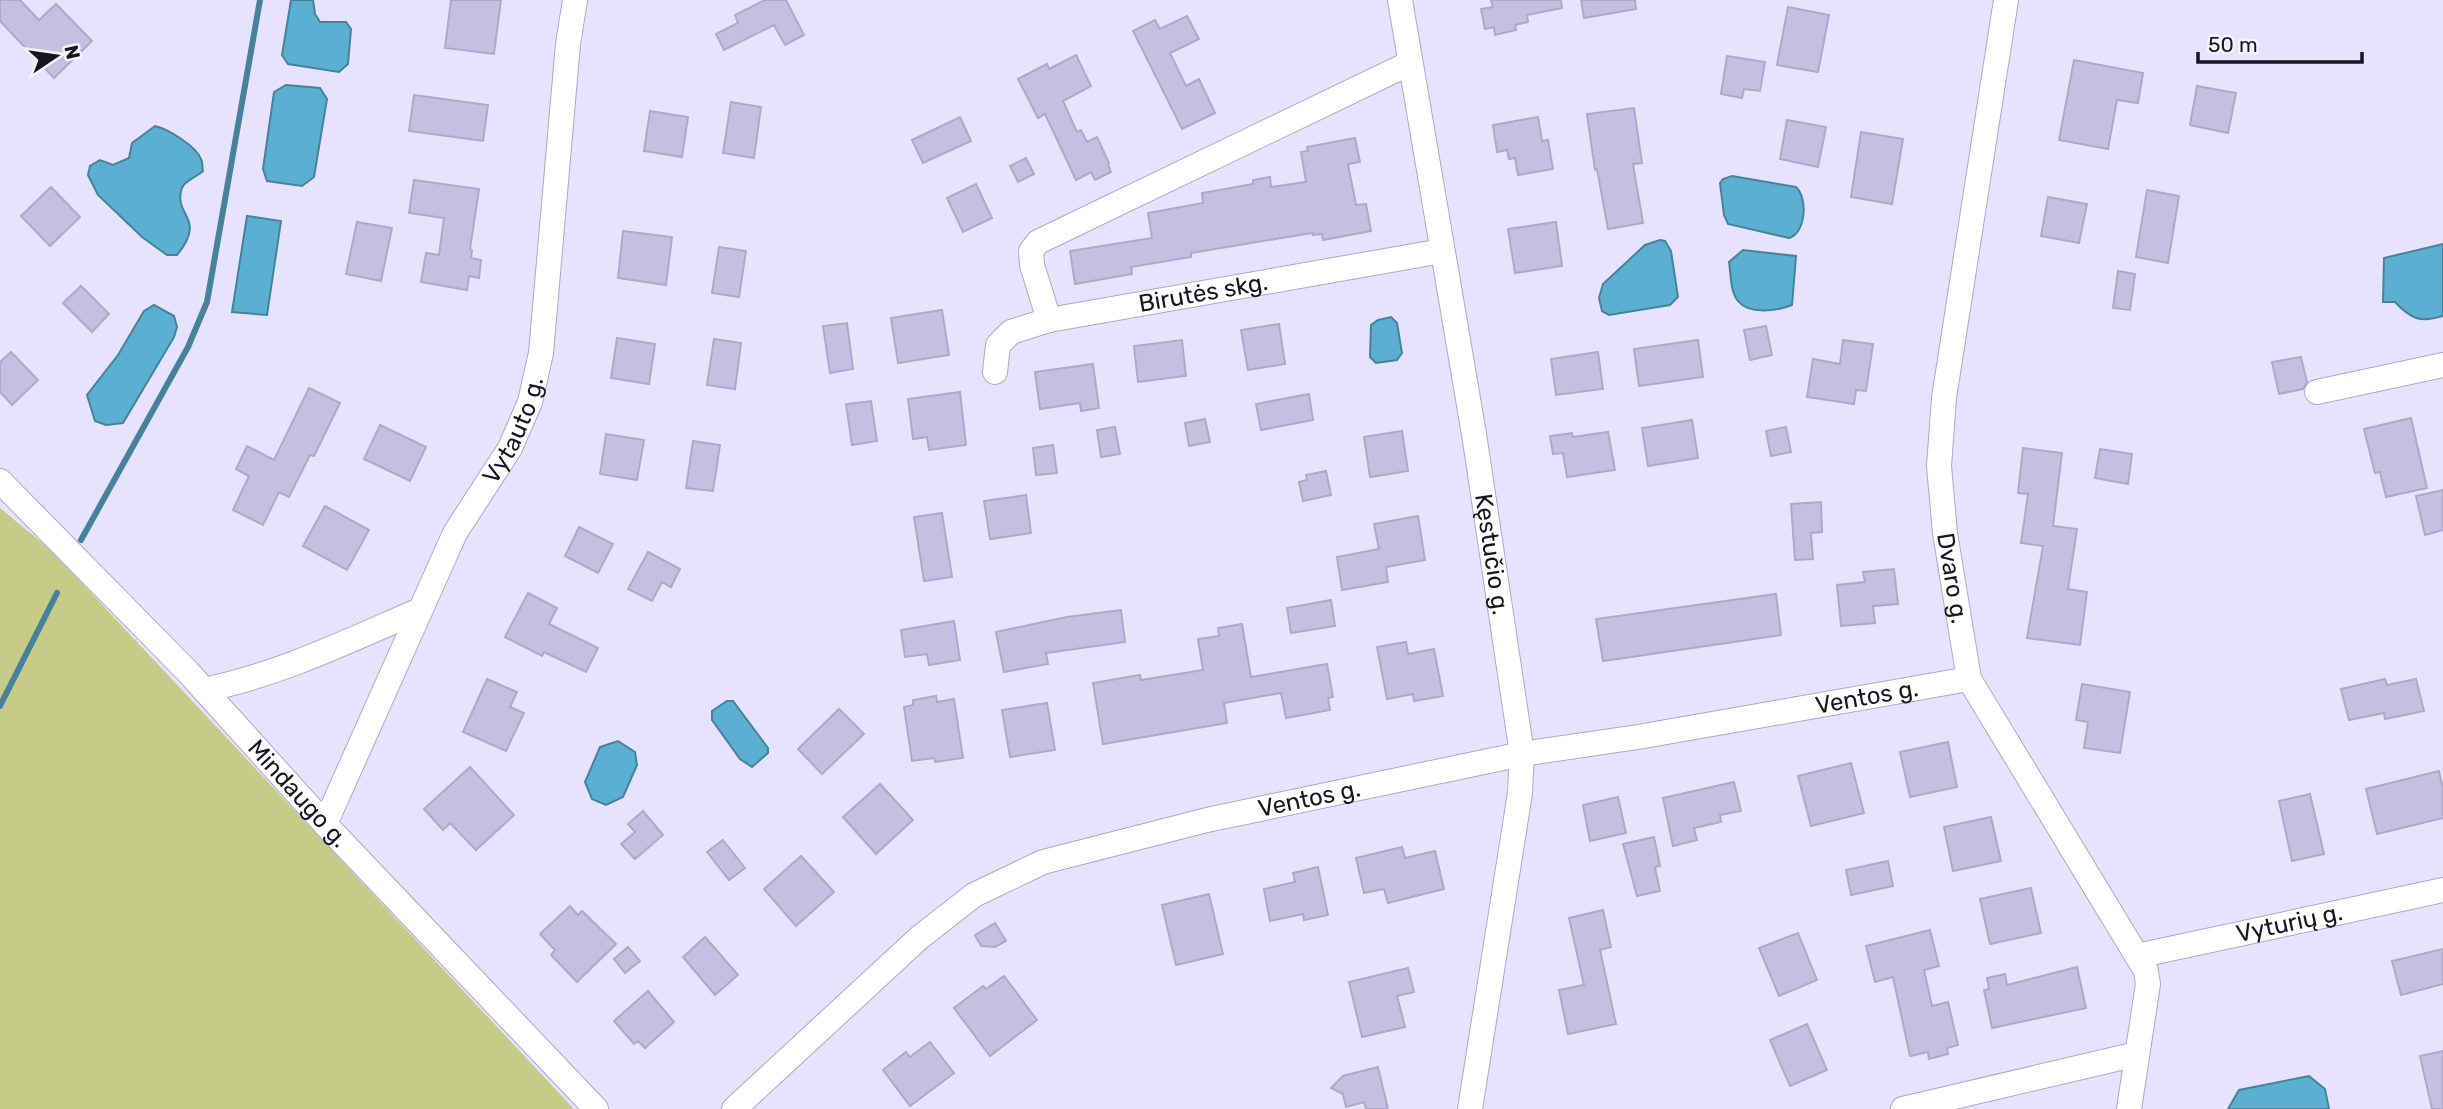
<svg xmlns="http://www.w3.org/2000/svg" width="2443" height="1109" font-family="Rubik,sans-serif">
<style>
.green{fill:#c6cc87}
.water{fill:#5bb0d1;stroke:#47829c;stroke-width:2}
.lines{fill:none;stroke-linecap:round;stroke-linejoin:round}
.stream{stroke:#47829c;stroke-width:6}
.building{fill:#c5bfe2;stroke:#aea8ca;stroke-width:2}
.street-casing{stroke:#ada7c9;stroke-width:26}
.street{stroke:#fff;stroke-width:24}
.labels{text-anchor:middle;dominant-baseline:central;stroke-width:5;stroke-linejoin:round;paint-order:stroke}
.street-label{font-size:24px;fill:#171521;stroke:#f4f3fa}
</style>
<rect width="100%" height="100%" fill="#e7e3ff"/>
<polygon class="green" points="0,508 52,551 574,1109 0,1109"/>
<g class="water">
<polygon points="291,0 313,0 315,14 320,22 346,22 351,29 348,64 339,72 288,64 282,55"/>
<polygon points="286,85 320,88 327,99 314,177 302,186 267,181 263,169 274,92"/>
<path d="M155,126C168,129 196,146 201,159C203,163 202,167 203,171C197,177 184,181 182,188C172,216 208,217 177,255H167L142,237L98,195L88,175L90,166L100,160L113,165L129,158L132,143Z"/>
<path d="M1732,176L1796,187C1808,198 1806,233 1789,238L1728,224L1724,215L1720,183L1723,179Z"/>
<polygon points="247,216 281,221 267,315 232,312"/>
<polygon points="1660,240 1665,241 1671,251 1678,297 1670,305 1609,315 1602,311 1599,298 1603,284 1645,245"/>
<path d="M2443,244V316C2420,323 2411,319 2395,302H2383L2384,258Z"/>
<path d="M1743,250L1796,256L1792,305C1777,311 1749,315 1738,301C1730,291 1731,274 1729,262Z"/>
<polygon points="154,305 174,316 177,327 174,337 123,423 106,425 95,421 87,395 118,355 144,311"/>
<polygon points="1391,317 1397,323 1402,353 1397,360 1376,363 1370,357 1371,325 1378,320"/>
<polygon points="727,701 733,701 768,748 768,753 752,767 740,759 712,720 712,711"/>
<polygon points="618,741 635,752 637,765 623,797 606,805 592,799 585,782 600,747"/>
<polygon points="2309,1076 2325,1089 2329,1109 2228,1109 2239,1090"/>
</g>
<g class="lines">
<g class="stream">
<polyline points="81,540 188,347 207,302 260,0"/>
<polyline points="0,706 57,593"/>
</g>
</g>
<g class="building">
<polygon points="0,0 20,0 39,20 56,4 92,41 54,78 0,21"/>
<polygon points="451,0 501,0 494,54 445,48"/>
<polygon points="765,0 786,0 804,35 785,45 774,25 724,50 716,34 738,23 735,15"/>
<polygon points="1491,0 1561,0 1562,8 1527,15 1528,22 1515,25 1516,30 1495,35 1494,27 1485,29 1481,9 1493,7"/>
<polygon points="1581,0 1635,0 1636,9 1584,18"/>
<polygon points="1788,7 1829,15 1818,72 1777,65"/>
<polygon points="1187,16 1199,39 1170,53 1186,86 1199,79 1215,113 1182,129 1133,31 1155,20 1160,29"/>
<polygon points="1076,55 1091,86 1063,101 1077,132 1081,130 1087,142 1097,137 1109,163 1108,164 1111,172 1095,180 1091,172 1076,180 1045,114 1038,118 1018,79 1047,64 1049,69"/>
<polygon points="1727,56 1765,62 1760,91 1744,89 1742,98 1721,94"/>
<polygon points="2074,60 2143,73 2138,103 2117,100 2108,149 2059,140"/>
<polygon points="2197,86 2236,93 2228,133 2190,125"/>
<polygon points="414,95 488,105 483,141 409,131"/>
<polygon points="731,102 761,107 754,158 723,153"/>
<polygon points="1634,108 1642,163 1633,164 1643,223 1608,229 1597,169 1595,170 1587,114"/>
<polygon points="650,111 688,117 682,157 644,151"/>
<polygon points="960,117 971,141 923,163 912,140"/>
<polygon points="1538,117 1542,141 1548,140 1553,169 1518,175 1515,158 1509,159 1507,150 1497,152 1493,125"/>
<polygon points="1787,120 1826,127 1818,167 1780,159"/>
<polygon points="1861,132 1903,139 1892,204 1851,197"/>
<polygon points="1355,138 1360,162 1348,164 1356,205 1366,204 1371,231 1323,240 1322,234 1313,235 1312,233 1245,244 1191,253 1191,257 1131,267 1132,274 1075,284 1070,251 1152,238 1148,213 1203,203 1202,193 1253,184 1253,180 1270,177 1271,187 1306,182 1301,152 1308,151 1307,147"/>
<polygon points="1026,158 1034,174 1018,182 1010,166"/>
<polygon points="414,180 479,189 470,249 472,250 471,258 481,260 479,278 469,276 467,290 421,282 426,253 439,255 444,218 409,213"/>
<polygon points="976,184 992,218 963,232 947,198"/>
<polygon points="51,187 80,217 50,246 21,216"/>
<polygon points="2147,190 2179,196 2168,263 2136,257"/>
<polygon points="2048,197 2087,204 2079,243 2041,236"/>
<polygon points="357,222 392,228 381,281 346,274"/>
<polygon points="1556,222 1562,266 1515,273 1508,229"/>
<polygon points="623,231 672,237 666,285 618,278"/>
<polygon points="719,247 746,251 739,297 712,293"/>
<polygon points="2118,271 2135,274 2130,310 2113,308"/>
<polygon points="81,286 109,314 92,332 63,303"/>
<polygon points="942,310 949,355 898,363 891,318"/>
<polygon points="847,323 853,369 830,373 823,326"/>
<polygon points="1279,324 1285,364 1248,370 1241,330"/>
<polygon points="1766,326 1772,355 1750,360 1744,330"/>
<polygon points="617,338 655,344 649,384 611,378"/>
<polygon points="714,339 741,343 735,389 707,385"/>
<polygon points="1182,340 1186,376 1138,382 1134,346"/>
<polygon points="1698,340 1703,377 1639,386 1634,349"/>
<polygon points="1843,340 1873,344 1866,391 1856,390 1854,404 1807,397 1813,359 1840,364"/>
<polygon points="11,352 38,380 12,405 0,392 0,362"/>
<polygon points="1598,352 1603,389 1556,395 1551,359"/>
<polygon points="2301,357 2307,382 2303,389 2279,394 2272,362"/>
<polygon points="1093,364 1099,408 1081,411 1080,403 1040,409 1035,372"/>
<polygon points="309,388 340,403 314,456 310,455 289,497 279,492 263,525 233,510 249,476 236,469 247,446 274,460"/>
<polygon points="960,392 966,445 929,450 927,437 913,439 908,399"/>
<polygon points="1309,394 1313,420 1261,430 1256,404"/>
<polygon points="871,401 877,441 852,445 846,404"/>
<polygon points="2411,418 2427,488 2386,497 2380,472 2375,473 2364,429"/>
<polygon points="1205,419 1210,442 1189,446 1185,423"/>
<polygon points="1692,420 1698,458 1648,466 1642,428"/>
<polygon points="380,425 426,447 410,481 364,459"/>
<polygon points="1115,427 1120,454 1101,457 1097,430"/>
<polygon points="1786,427 1791,452 1771,456 1766,431"/>
<polygon points="1402,431 1408,471 1370,477 1364,437"/>
<polygon points="1608,432 1615,470 1567,477 1563,453 1553,454 1550,436 1572,433 1573,437"/>
<polygon points="606,434 644,440 637,480 600,474"/>
<polygon points="693,441 720,445 713,491 686,488"/>
<polygon points="1053,445 1057,473 1036,475 1033,448"/>
<polygon points="2023,448 2062,453 2053,526 2077,529 2068,589 2087,592 2080,645 2027,638 2043,546 2021,543 2028,494 2018,493"/>
<polygon points="2100,449 2132,454 2128,484 2095,478"/>
<polygon points="1326,471 1331,495 1303,501 1299,482 1307,480 1306,475"/>
<polygon points="2443,490 2443,530 2425,535 2416,496"/>
<polygon points="1026,495 1031,533 990,539 984,501"/>
<polygon points="1821,502 1822,532 1811,533 1813,559 1795,560 1791,504"/>
<polygon points="325,506 369,530 347,570 303,546"/>
<polygon points="942,513 952,577 924,581 914,517"/>
<polygon points="1418,516 1425,560 1386,567 1388,582 1342,590 1337,557 1379,549 1374,524"/>
<polygon points="579,527 613,544 598,573 565,556"/>
<polygon points="648,552 680,569 671,587 662,582 652,601 628,589"/>
<polygon points="1894,569 1898,604 1873,606 1875,623 1841,626 1837,585 1865,582 1863,572"/>
<polygon points="528,593 557,608 549,624 598,648 586,672 544,652 542,656 505,637"/>
<polygon points="1776,594 1781,635 1603,661 1596,619"/>
<polygon points="1331,600 1335,626 1291,633 1287,608"/>
<polygon points="1121,610 1125,642 1046,653 1048,664 1004,672 996,632 1067,617"/>
<polygon points="954,621 960,660 929,665 927,654 905,657 901,630"/>
<polygon points="1242,624 1251,677 1327,664 1333,697 1328,698 1330,710 1286,718 1281,693 1224,703 1227,723 1103,744 1093,683 1140,675 1141,680 1203,670 1198,639 1219,636 1218,628"/>
<polygon points="1406,642 1408,654 1434,649 1443,696 1414,701 1413,694 1387,699 1377,647"/>
<polygon points="487,679 517,692 510,707 524,713 506,751 463,732"/>
<polygon points="2385,679 2387,685 2416,679 2424,711 2385,719 2384,713 2349,720 2341,689"/>
<polygon points="2082,684 2130,692 2120,753 2084,748 2088,722 2076,720"/>
<polygon points="936,696 937,702 954,699 963,758 935,762 934,758 912,761 904,707 913,705 913,700"/>
<polygon points="1047,703 1055,750 1010,757 1002,710"/>
<polygon points="839,709 864,734 822,774 798,749"/>
<polygon points="1948,742 1957,787 1910,797 1900,752"/>
<polygon points="1851,763 1864,813 1811,826 1798,776"/>
<polygon points="470,767 514,815 476,850 450,823 443,830 424,809"/>
<polygon points="2439,771 2443,788 2443,818 2377,834 2366,789"/>
<polygon points="1734,782 1741,811 1720,815 1721,822 1694,828 1697,840 1673,846 1663,798"/>
<polygon points="880,784 913,820 876,854 843,817"/>
<polygon points="2310,794 2324,854 2292,861 2279,801"/>
<polygon points="1618,797 1626,833 1590,841 1583,805"/>
<polygon points="643,811 663,835 635,859 621,844 635,832 628,824"/>
<polygon points="1991,817 2001,861 1953,871 1944,827"/>
<polygon points="1654,837 1660,866 1655,867 1660,891 1637,896 1623,844"/>
<polygon points="723,840 745,868 729,880 707,852"/>
<polygon points="1402,847 1405,858 1435,851 1444,889 1388,903 1384,889 1364,893 1356,858"/>
<polygon points="801,856 834,892 796,926 764,889"/>
<polygon points="1888,861 1893,886 1851,895 1846,870"/>
<polygon points="1318,867 1328,915 1304,920 1303,914 1270,921 1264,889 1295,882 1293,873"/>
<polygon points="2031,888 2041,933 1990,944 1980,899"/>
<polygon points="1209,894 1223,954 1176,965 1162,905"/>
<polygon points="570,906 578,915 582,911 616,944 577,982 551,955 555,950 540,934"/>
<polygon points="1603,910 1611,947 1600,950 1616,1024 1568,1034 1559,990 1584,985 1569,918"/>
<polygon points="995,923 1006,941 995,947 981,946 975,935"/>
<polygon points="1930,930 1939,966 1924,970 1932,1006 1948,1002 1958,1045 1947,1048 1948,1054 1929,1059 1928,1052 1910,1056 1893,977 1875,982 1866,946"/>
<polygon points="1798,933 1817,980 1779,996 1759,948"/>
<polygon points="705,937 738,975 715,995 683,957"/>
<polygon points="628,947 640,961 625,973 614,959"/>
<polygon points="2443,949 2443,984 2401,995 2392,961"/>
<polygon points="2077,967 2086,1008 1992,1028 1984,990 1989,989 1987,978 2005,974 2007,985"/>
<polygon points="1408,968 1414,992 1397,996 1405,1027 1362,1037 1349,982"/>
<polygon points="1004,976 1037,1020 990,1056 954,1008 983,986 986,989"/>
<polygon points="648,991 674,1022 645,1048 638,1041 634,1044 614,1021"/>
<polygon points="1807,1024 1827,1070 1790,1086 1770,1040"/>
<polygon points="930,1042 954,1073 910,1106 883,1070 906,1052 910,1057"/>
<polygon points="2443,1051 2443,1109 2432,1109 2420,1056"/>
<polygon points="1378,1067 1388,1109 1366,1109 1364,1102 1346,1107 1343,1094 1331,1088 1343,1076"/>
</g>
<g class="lines">
<g class="street-casing">
<g id="street">
<path id="s1" d="M1400,0L1474,434L1522,754L1520,793L1470,1109"/>
<path id="s2" d="M2006,0L1944,398L1939,466L1945,533L1969,679L2146,971L2148,984L2129,1109"/>
<polyline points="1049,320 1032,265 1031,251 1038,242 1410,63"/>
<path id="s3" d="M995,372L998,345L1011,332L1049,320L1442,251"/>
<polyline points="2317,392 2443,365"/>
<path id="s4" d="M0,481L188,672L325,824L596,1109"/>
<path d="M204,690C281,674 348,641 420,610"/>
<path id="s5" d="M325,824L455,533L510,448L530,402L541,353L568,44L575,0"/>
<path id="s6" d="M2137,956L2443,890"/>
<path id="s7" d="M734,1109L919,938L974,895L1043,862L1207,820L1522,754L1638,737L1969,679"/>
<polyline points="1903,1109 2137,1054"/>
</g>
</g>
<use href="#street" class="street"/>
</g>
<g class="labels">
<g class="street-label">
<text stroke="none"><textPath href="#s3" startOffset="242">Birutės skg.</textPath></text>
<text stroke="none"><textPath href="#s5" startOffset="438">Vytauto g.</textPath></text>
<text stroke="none"><textPath href="#s1" startOffset="562">Kęstučio g.</textPath></text>
<text stroke="none"><textPath href="#s2" startOffset="584">Dvaro g.</textPath></text>
<text stroke="none"><textPath href="#s7" startOffset="1239">Ventos g.</textPath></text>
<text stroke="none"><textPath href="#s4" startOffset="432">Mindaugo g.</textPath></text>
<text stroke="none"><textPath href="#s7" startOffset="672">Ventos g.</textPath></text>
<text stroke="none"><textPath href="#s6" startOffset="156">Vyturių g.</textPath></text>
</g>
</g>
<g transform="translate(56 56) rotate(77)" stroke="#f4f3fa" stroke-width="5" paint-order="stroke">
<path d="M0-5L12 26L0 18L-12 26Z" fill="#171521"/>
<text y="-10" font-size="19" font-weight="bold" text-anchor="middle" fill="#171521">N</text>
</g>
<path d="M2198 52v10h164v-10" fill="none" stroke="#171521" stroke-width="3.5"/>
<text x="2208" y="52" font-size="21" fill="#171521" stroke="#f4f3fa" stroke-width="5" paint-order="stroke">50 m</text>
</svg>
